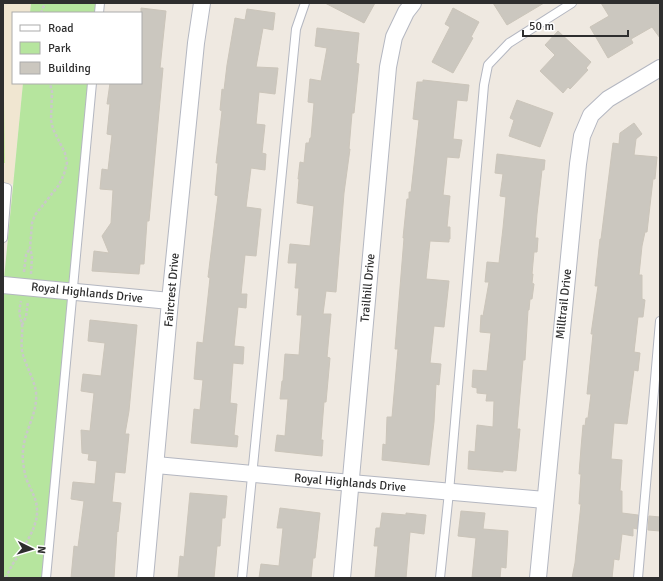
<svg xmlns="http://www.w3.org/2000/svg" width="663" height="581" font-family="Signika,sans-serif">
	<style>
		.education { fill: #f0e6d1 }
		.green { fill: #b6e59e }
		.pitch { fill: #c9ec9a }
		.building { fill: #cbc7bf; stroke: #cbc5ba }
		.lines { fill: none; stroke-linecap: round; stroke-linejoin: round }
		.lane-casing { stroke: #b4b7c1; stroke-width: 10 }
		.street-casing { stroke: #b4b7c1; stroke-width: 18 }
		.path { stroke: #c9c9c9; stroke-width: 2.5; stroke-dasharray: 3 2; stroke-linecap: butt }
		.lane { stroke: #fff; stroke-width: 8 }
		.street { stroke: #fff; stroke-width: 16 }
		.labels { text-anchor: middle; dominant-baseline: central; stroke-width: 3; stroke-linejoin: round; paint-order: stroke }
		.street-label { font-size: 12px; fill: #2e2e2e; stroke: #fff }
	</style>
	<rect width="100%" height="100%" fill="#efe9e1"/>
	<polygon class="education" points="3,3 31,3 30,13 13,13 13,83 23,83 13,184 3,183"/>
	<g class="green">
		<polygon points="31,3 100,3 99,13 30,13"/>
		<polygon points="23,83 93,83 48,578 3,578 3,289"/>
	</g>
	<polygon class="pitch" points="3,39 5,163 3,163"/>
	<g class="building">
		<polygon points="325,3 375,3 364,23"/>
		<polygon points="493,3 544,3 507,25"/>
		<polygon points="601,3 660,3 660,38 652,27 631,39 633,43 608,58 590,27 609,16"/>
		<polygon points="141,8 166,11 160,68 163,68 149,221 147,221 144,264 140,264 139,274 92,271 94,251 109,253 102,236 111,223 113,190 100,189 102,169 108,170 112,135 107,134 110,104 107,104 110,83 141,83"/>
		<polygon points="453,8 479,22 471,37 473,38 453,73 432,62 450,27 445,24"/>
		<polygon points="247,9 275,13 273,30 263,28 256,67 278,68 275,94 259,92 256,124 265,125 262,153 266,154 265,170 251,168 246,207 261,209 256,256 245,255 241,294 247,294 246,308 238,307 234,346 244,347 243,364 233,363 230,403 237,404 234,435 238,436 237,447 191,443 194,409 200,410 203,380 194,379 197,342 203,343 210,278 208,277 218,196 215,195 218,163 216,163 222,111 220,110 222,89 224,90 227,65 235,18 245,20"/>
		<polygon points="317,28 359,33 356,63 359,64 354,113 352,113 349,149 350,149 344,193 336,292 326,291 323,314 331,314 327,357 330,358 326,402 324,402 321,440 323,440 322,456 275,451 277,435 285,436 288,399 280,399 282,381 283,381 285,354 299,355 302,315 297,315 299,288 295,288 297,263 288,263 290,244 310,246 314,206 297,203 299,179 298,179 300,162 304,163 306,143 309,143 310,138 311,138 314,103 308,102 310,79 321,81 327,48 315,46"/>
		<polygon points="558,31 591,62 586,68 588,70 570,89 568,87 563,93 540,71 555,55 545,45"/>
		<polygon points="423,80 469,85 467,101 457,100 453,139 462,140 459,158 447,157 443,195 450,196 447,227 450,227 450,239 449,239 449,242 430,241 426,279 449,281 444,327 434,326 430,363 441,364 439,385 436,384 434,422 429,465 382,460 383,444 386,445 387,417 392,417 398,349 395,349 404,238 403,238 407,199 409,199 409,192 411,192 419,120 413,119 417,82 423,82"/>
		<polygon points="517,100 553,113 540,147 509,136 514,120 510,118"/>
		<polygon points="634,123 642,134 636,139 634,155 657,157 655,179 653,179 647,232 645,232 642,246 639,275 642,275 642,299 645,300 643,317 638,317 634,352 640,353 638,371 634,370 627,424 614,423 611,459 622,460 620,491 622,491 622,513 638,515 637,529 633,528 633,536 622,534 619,560 614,559 612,578 572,578 575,563 581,504 579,504 581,474 579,474 581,448 583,425 585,426 586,418 588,418 591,394 587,394 593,334 591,334 598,286 595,286 600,239 601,239 613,143 619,144 620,133"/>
		<polygon points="497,154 545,160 544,170 542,170 537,214 535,238 538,238 537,252 534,252 532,274 533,274 532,283 534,284 532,299 530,299 529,310 528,310 525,360 523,360 517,429 520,429 516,471 503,470 503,472 468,469 469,451 475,452 477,425 493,427 494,401 486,401 487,394 477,393 477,388 472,387 473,370 487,371 491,333 480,332 481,315 483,316 489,282 485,282 487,262 499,263 503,228 506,197 500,196 503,174 495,173"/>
		<polygon points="90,320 137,325 129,411 125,434 129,434 125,473 115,472 112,502 121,503 118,532 117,531 114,578 71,578 74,546 78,547 84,501 71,499 73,482 95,484 97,461 88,460 89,454 82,453 81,430 90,431 94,393 81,391 83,374 101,376 105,343 88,341"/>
		<polygon points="190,493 227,496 225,518 222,518 220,546 217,546 214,578 178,578 180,556 184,557"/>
		<polygon points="280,508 320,513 315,558 313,558 311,578 259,578 261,564 279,566 283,528 277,528"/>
		<polygon points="461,511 485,513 483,529 508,531 506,568 501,567 500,578 472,578 476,538 458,536"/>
		<polygon points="382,513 406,515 406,513 426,515 424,534 410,532 406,578 375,578 378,546 374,546 376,528 380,528"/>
		<polygon points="649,516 660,517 660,531 648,530"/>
	</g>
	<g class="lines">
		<g class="lane-casing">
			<g id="lane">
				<polyline points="99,13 100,3"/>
				<polyline points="3,187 7,188 3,238"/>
				<polyline points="46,578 92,83"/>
				<polyline points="242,578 296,29 305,3"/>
				<polyline points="440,578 449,492 484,85 488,65 509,43 572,3"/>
				<polyline points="638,578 660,321"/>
			</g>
		</g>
		<g class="street-casing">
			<g id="street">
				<polyline points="3,285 170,301"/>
				<polyline points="156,465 351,483 545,500"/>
				<polyline points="145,578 170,301 196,43 202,3"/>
				<polyline points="342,578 388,67 394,37 406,12 413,3"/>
				<polyline points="538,578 578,164 582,136 591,115 608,99 660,68"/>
			</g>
		</g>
		<g class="path">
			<polyline points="41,13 45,3"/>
			<polyline points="24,272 26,255 30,248"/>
			<polyline points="31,274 32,256 30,248 32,223 35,215 59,185 64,174 67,163 65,153 53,129 51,120 52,92 50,83"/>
			<polyline points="22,325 26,317 28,301"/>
			<path d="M6 578C14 556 38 534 37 510 37 498 30 489 26 478 24 470 22 460 23 451 24 431 38 414 36 392 34 379 27 368 23 355 20 345 23 335 22 325 22 322 20 319 20 316 19 311 20 306 21 301"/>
		</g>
		<use href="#lane" class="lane"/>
		<use href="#street" class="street"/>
	</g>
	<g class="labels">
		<g class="street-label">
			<text transform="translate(368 288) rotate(-85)">Trailhill Drive</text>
			<text transform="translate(172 290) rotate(-85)">Faircrest Drive</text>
			<text transform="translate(87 293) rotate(6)">Royal Highlands Drive</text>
			<text transform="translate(564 304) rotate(-84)">Milltrail Drive</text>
			<text transform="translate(350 483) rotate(5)">Royal Highlands Drive</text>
		</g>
	</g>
	<rect width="663" height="581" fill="none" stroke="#2e2e2e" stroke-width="8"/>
	<rect x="12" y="12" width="130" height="72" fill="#ffffff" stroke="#ababab"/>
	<rect x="20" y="25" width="20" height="6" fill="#ffffff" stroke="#ababab"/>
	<text x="48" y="32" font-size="12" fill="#2e2e2e">Road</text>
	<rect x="20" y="42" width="20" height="12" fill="#b6e59e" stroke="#ababab"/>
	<text x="48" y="52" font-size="12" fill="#2e2e2e">Park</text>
	<rect x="20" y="62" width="20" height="12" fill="#cbc7bf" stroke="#ababab"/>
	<text x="48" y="72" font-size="12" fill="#2e2e2e">Building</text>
	<g transform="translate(32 549) rotate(95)" stroke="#ffffff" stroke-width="3" paint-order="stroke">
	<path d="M0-3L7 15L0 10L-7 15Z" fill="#2e2e2e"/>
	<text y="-6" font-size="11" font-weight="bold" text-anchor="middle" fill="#2e2e2e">N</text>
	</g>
	<path d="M523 30v6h105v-6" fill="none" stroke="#2e2e2e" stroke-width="2"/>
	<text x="529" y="30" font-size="12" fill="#2e2e2e" stroke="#ffffff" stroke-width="3" paint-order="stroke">50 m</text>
</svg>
